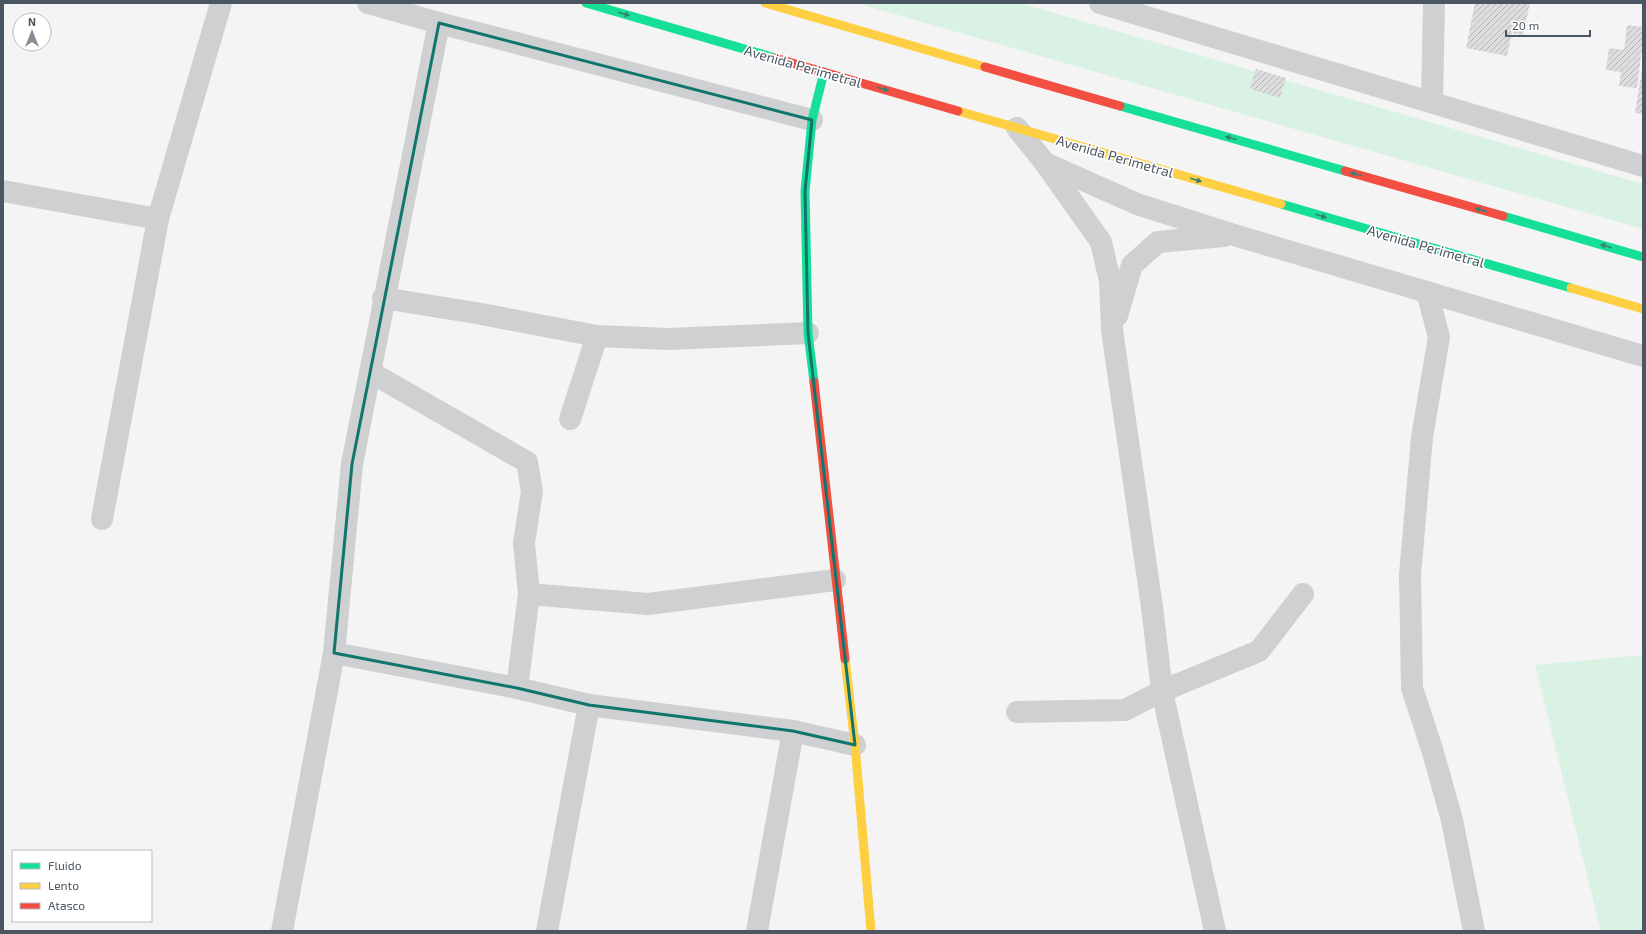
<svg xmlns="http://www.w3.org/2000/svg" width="1646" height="934" font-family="'Exo 2',sans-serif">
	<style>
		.green { fill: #d9f2e3 }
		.building { fill: url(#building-hatch) }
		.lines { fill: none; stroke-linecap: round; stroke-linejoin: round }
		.street { stroke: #ced0d2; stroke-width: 22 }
		.fast { stroke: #16e098; stroke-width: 9 }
		.slow { stroke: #ffcf43; stroke-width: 9 }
		.jam { stroke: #f24e42; stroke-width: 9 }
		.oneway { fill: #3a7f72 }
		.marked { fill: none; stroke: #0f766e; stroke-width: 3; stroke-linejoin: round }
		.labels { text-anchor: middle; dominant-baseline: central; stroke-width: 3.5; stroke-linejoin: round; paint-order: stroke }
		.street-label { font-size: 14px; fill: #4a5661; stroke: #fff }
	</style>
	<defs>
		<pattern id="building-hatch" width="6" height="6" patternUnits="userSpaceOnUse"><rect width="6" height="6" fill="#ddddde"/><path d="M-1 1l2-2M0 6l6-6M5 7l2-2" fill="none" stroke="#b5b6b7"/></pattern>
	</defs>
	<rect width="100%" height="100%" fill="#f4f4f4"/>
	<g class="green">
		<polygon points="856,3 1020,3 1643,184 1643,229"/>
		<polygon points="1643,655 1643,931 1601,931 1535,665"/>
	</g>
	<g class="building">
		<polygon points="1475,3 1530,3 1523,35 1512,33 1507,56 1466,48"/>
		<polygon points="1627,25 1643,27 1643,40 1637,88 1619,86 1621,72 1606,70 1609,48 1624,50"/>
		<polygon points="1256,69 1286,78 1280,98 1250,89"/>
		<polygon points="1642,69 1643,70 1643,114 1635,113"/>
	</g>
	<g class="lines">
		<g class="street">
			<polyline points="368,3 439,23 812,120"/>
			<polyline points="1100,3 1643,166"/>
			<polyline points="1432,102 1434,3"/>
			<polyline points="1017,128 1045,163 1137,204 1234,235 1643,356"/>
			<polyline points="1045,163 1101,242 1110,281 1112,330 1152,607 1162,691 1215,931"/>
			<polyline points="3,191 158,219"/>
			<polyline points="1427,292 1439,337 1422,437 1410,575 1412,688 1432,749 1452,820 1474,931"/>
			<polyline points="383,298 476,313 597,336 669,339 808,333"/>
			<polyline points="1117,316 1132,265 1158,242 1224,236"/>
			<polyline points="370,372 527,462 532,491 524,543 529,594 517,688"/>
			<polyline points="570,419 597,336"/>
			<polyline points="102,519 158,219 221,3"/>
			<polyline points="529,594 648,604 835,580"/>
			<polyline points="334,653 517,688 589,705 793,731 855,745"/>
			<polyline points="1017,712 1125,710 1162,691 1259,651 1303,594"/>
			<polyline points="282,931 334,653 352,464 439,23"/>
			<polyline points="547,931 589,705"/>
			<polyline points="757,931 793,731"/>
		</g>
		<g class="fast">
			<polyline points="586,3 775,58"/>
			<polyline points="1120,106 1345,171"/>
			<polyline points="1281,204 1571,288"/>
			<polyline points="1503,216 1643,257"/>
			<polyline points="814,382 808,333 805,191 812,120 824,72"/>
		</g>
		<g class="slow">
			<polyline points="765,3 985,67"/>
			<polyline points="958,111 1281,204"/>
			<polyline points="1571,288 1643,309"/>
			<polyline points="845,659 855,745 871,931"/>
		</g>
		<g class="jam">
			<polyline points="775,58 958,111"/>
			<polyline points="985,67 1120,106"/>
			<polyline points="1345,171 1503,216"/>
			<polyline points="814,382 845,659"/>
		</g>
	</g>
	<defs><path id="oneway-solid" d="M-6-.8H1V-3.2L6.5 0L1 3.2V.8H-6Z"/></defs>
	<g class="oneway">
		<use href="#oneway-solid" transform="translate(624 14) rotate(16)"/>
		<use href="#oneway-solid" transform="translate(883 89) rotate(16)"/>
		<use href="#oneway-solid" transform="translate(1231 138) rotate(-164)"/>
		<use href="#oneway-solid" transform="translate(1356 174) rotate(-164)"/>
		<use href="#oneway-solid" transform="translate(1196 180) rotate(16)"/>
		<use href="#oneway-solid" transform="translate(1481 210) rotate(-164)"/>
		<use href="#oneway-solid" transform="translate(1321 216) rotate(16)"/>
		<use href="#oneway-solid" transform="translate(1606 246) rotate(-164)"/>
	</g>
	<path class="marked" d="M439 23 812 120 805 191 808 333 855 745 793 731 589 705 517 688 334 653 352 464Z"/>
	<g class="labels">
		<g class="street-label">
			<text transform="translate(803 66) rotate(16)">Avenida Perimetral</text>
			<text transform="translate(1115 156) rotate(16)">Avenida Perimetral</text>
			<text transform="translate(1426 246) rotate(16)">Avenida Perimetral</text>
		</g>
	</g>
	<rect width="1646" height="934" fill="none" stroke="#4a5661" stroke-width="8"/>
	<rect x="12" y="850" width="140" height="72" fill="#ffffff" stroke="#b7bbc0"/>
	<rect x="20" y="863" width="20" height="6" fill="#16e098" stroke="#b7bbc0"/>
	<text x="48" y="870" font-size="12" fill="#4a5661">Fluido</text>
	<rect x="20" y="883" width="20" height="6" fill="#ffcf43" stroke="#b7bbc0"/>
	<text x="48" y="890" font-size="12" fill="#4a5661">Lento</text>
	<rect x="20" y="903" width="20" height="6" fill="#f24e42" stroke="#b7bbc0"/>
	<text x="48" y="910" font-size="12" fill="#4a5661">Atasco</text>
	<g transform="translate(32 32)"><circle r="19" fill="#ffffff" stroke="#b7bbc0"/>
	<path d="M0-3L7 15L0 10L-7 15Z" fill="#868d94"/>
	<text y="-6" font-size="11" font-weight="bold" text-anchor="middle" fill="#4a5661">N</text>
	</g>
	<path d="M1506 30v6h84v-6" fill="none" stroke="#4a5661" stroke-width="2"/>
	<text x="1512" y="30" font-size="12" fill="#4a5661" stroke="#ffffff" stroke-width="3" paint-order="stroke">20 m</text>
</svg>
